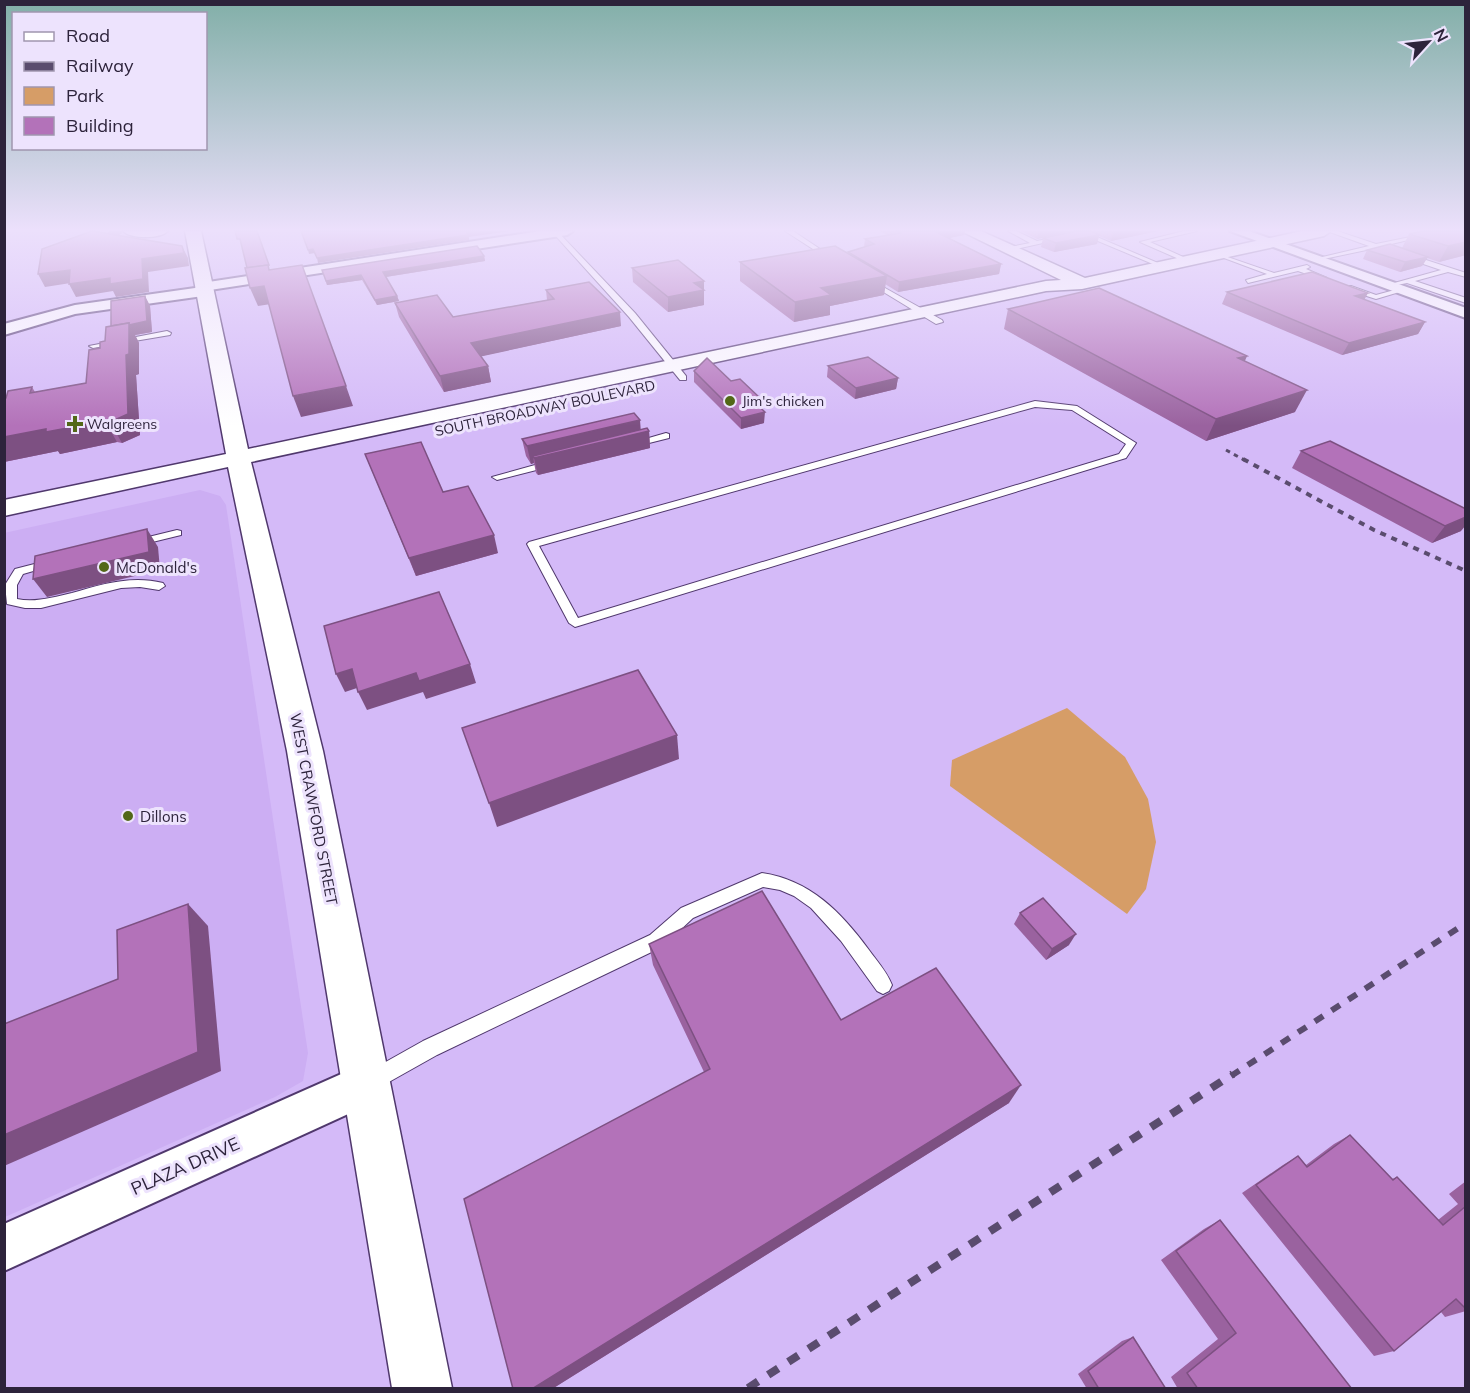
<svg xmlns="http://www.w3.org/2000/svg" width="1470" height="1393" font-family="Mulish,sans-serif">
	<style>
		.built { fill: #ccaef3 }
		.green { fill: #d69d67 }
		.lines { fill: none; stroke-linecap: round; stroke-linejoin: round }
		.lane-casing { stroke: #50386d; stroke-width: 2 }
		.street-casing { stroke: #50386d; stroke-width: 4 }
		.secondary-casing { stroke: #50386d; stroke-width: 3 }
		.lane { fill: #fff; fill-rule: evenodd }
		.street { fill: #fff; fill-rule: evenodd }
		.secondary { fill: #fff; fill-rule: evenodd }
		.rail-far3 { stroke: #5a4c6e; stroke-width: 3; stroke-dasharray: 4.5 4.5; stroke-linecap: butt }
		.rail-far2 { stroke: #5a4c6e; stroke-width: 4; stroke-dasharray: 6 6; stroke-linecap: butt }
		.rail-far1 { stroke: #5a4c6e; stroke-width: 6; stroke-dasharray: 10 10; stroke-linecap: butt }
		.rail { stroke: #5a4c6e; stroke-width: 8; stroke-dasharray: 12 12; stroke-linecap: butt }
		.wall { fill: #9a629f }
		.shaded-wall { fill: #7d5082 }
		.building { fill: #b372b9; stroke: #7d5082; stroke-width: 1.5 }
		.poi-dot { fill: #526817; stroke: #ede3fd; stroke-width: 2 }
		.labels { text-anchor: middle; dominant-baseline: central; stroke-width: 6; stroke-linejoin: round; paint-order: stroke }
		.far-poi-label { font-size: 14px; fill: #2d233b; stroke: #ede3fd; text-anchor: start }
		.far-street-label { font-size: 14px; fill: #2d233b; stroke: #ede3fd }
		.poi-label { font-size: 15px; fill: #2d233b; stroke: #ede3fd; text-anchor: start }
		.street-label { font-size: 15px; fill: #2d233b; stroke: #ede3fd }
		.near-street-label { font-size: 18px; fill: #2d233b; stroke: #ede3fd }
	</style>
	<rect width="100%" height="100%" fill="#d4baf8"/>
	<polygon class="built" points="200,490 220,496 226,505 308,1053 303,1081 275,1097 5,1217 4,533"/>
	<polygon class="green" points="1067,708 1125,757 1148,799 1156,842 1146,889 1127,914 950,786 952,760"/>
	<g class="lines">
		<g class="lane-casing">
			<g id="lane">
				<polygon points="785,231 793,231 835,259 830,260"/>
				<polygon points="1008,231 1016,231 1037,241 1058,237 1061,239 1007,251 1005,248 1030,243"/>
				<polygon points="1074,231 1083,231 1165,266 1160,267"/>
				<polygon points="1184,231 1197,231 1150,242 1190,260 1188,263 1140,242"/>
				<polygon points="1327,231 1337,231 1376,244 1425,234 1425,236 1383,246 1466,273 1466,277 1448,272 1415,281 1466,298 1466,303 1407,283 1387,287 1387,285 1441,270 1376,248 1314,261 1314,259 1369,246"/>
				<polygon points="554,232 558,232 635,313 686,376 686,380 680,380 629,317 554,234"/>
				<polygon points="1216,253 1274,273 1307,265 1310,267 1306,269 1327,278 1324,280 1298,271 1248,283 1246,280 1267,274 1216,255"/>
				<polygon points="869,279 942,320 943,322 936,324 867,282"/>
				<polygon points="1351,286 1376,295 1402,288 1406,290 1376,299 1348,290 1348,286"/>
				<polygon points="167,331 171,333 170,335 93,348 89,346"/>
				<path d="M1035 401 1077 406 1136 443 1126 458 575 627 569 623 527 544 529 542ZM1035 407 1072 410 1126 444 1119 454 578 618 539 546Z"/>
				<polygon points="666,433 669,434 669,438 633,447 628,444"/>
				<polygon points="553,460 556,461 556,465 497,480 492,477"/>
				<polygon points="177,530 181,531 181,535 136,546 130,543 132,541"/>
				<path d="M50 560 56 563 54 565 23 574 17 585V599C35 603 54 597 72 593 102 584 132 575 163 583L165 586 159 590 140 587 121 588 41 608H25L7 604 5 585 15 569Z"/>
				<path d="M762 873C810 880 841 912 869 950 877 961 887 972 892 985L889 991 883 994 877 991 841 941 811 908 794 896 780 890 763 887 693 918 662 947 437 1055 380 1087 373 1090 366 1087 363 1080 366 1073 423 1041 650 935 681 908Z"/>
			</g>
		</g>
		<g class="street-casing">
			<g id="street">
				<polygon points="540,231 573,231 567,235 210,290 208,294 203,296 75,314 4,335 4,324 75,305 195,288 202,283"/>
				<polygon points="1230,231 1249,231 1466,308 1466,318"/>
				<polygon points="366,1063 381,1069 387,1084 381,1099 4,1271 4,1224"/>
			</g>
		</g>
		<g class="secondary-casing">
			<g id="secondary">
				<path d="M123 231H168C160 239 131 239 123 231Z"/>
				<polygon points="185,231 201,231 248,449 1046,281 1061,280 961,231 981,231 1085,278 1302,231 1331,231 1324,236 1082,289 1046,291 251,462 323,751 452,1388 392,1388 287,751 228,467 4,516 4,500 226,454"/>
			</g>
		</g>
		<use href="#lane" class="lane"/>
		<use href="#street" class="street"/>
		<use href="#secondary" class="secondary"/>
		<polyline class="rail-far3" points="1226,450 1246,461"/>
		<polyline class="rail-far2" points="1243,459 1374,530 1466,571"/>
		<polyline class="rail-far1" points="1231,1076 1466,923"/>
		<polyline class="rail" points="748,1388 1233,1074"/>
	</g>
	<g class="wall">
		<polygon points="880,231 965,231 964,235 949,238 1001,264 999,274 898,292 885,284 884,295 830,306 830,315 794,322 740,281 740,262 848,253 848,252 864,247 865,239 887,235"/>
		<polygon points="1021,231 1072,231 1037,239"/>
		<polygon points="1077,231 1158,231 1111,241 1099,236 1097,244 1054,252 1041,247 1043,238"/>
		<polygon points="1466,231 1466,255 1439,262 1427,258 1422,266 1400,272 1363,259 1367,250 1402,248 1409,234"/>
		<polygon points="484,256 485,261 386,277 397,296 399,301 377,305 362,280 327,285 322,270"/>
		<polygon points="632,268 704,281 704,305 668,312 633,282"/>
		<polygon points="546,290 621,326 481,356 488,366 491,382 444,392 399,317 395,303 453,317 547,300"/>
		<polygon points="1227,292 1364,300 1425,322 1418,334 1342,355 1222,304"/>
		<polygon points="145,296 150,306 152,332 135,335 139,343 139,374 136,375 140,435 122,443 117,442 60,454 58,451 4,462 4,398 32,387 35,392 86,383 100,348"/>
		<polygon points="1008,309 1247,356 1244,361 1295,412 1206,441 1004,329"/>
		<polygon points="828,366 898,378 896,389 855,399 827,377"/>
		<polygon points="694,371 731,381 759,397 759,406 764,423 741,429 694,382"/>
		<polygon points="641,430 649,431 650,448 538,475 536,473 534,463 531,464 526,456 522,439"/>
		<polygon points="1301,451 1461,531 1432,543 1292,468"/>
		<polygon points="365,454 443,492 498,553 416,576 372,471"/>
		<polygon points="1020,913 1069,945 1046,960 1014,924"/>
		<polygon points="649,944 841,1020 1009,1103 552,1389 513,1389 704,1072 653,965"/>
		<polygon points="1350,1135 1392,1179 1397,1177 1438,1220 1458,1204 1449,1194 1466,1181 1466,1311 1445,1317 1441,1312 1394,1351 1374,1356 1242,1193 1283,1165 1298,1156 1306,1165 1334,1144"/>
		<polygon points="1220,1220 1352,1389 1178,1389 1171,1377 1218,1339 1161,1260 1204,1229"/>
		<polygon points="1133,1337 1166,1389 1087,1389 1078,1374 1122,1341"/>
	</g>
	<g class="shaded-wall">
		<polygon points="110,231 121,231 122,233 108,242 104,235"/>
		<polygon points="479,231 510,231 469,237 469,240 318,263 317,258"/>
		<polygon points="939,231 965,231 964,235 934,241 936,232"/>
		<polygon points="1039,231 1072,231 1037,239"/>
		<polygon points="1114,231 1158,231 1111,241"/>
		<polygon points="1099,235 1097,244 1054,252 1056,243"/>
		<polygon points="1466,242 1466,255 1439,262 1448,246"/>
		<polygon points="182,246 188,258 189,266 148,272 149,292 116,297 113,291 76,297 69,284 110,278 142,259"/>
		<polygon points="313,249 315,253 309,254 308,250"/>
		<polygon points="484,256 485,261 385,277 383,272"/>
		<polygon points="1428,257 1422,266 1400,272 1405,262"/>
		<polygon points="1001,264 999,274 898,292 899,282"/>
		<polygon points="70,270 77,282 45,287 38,274"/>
		<polygon points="361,275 362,280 327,285 326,281"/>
		<polygon points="887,276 884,295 830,306 830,315 794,322 795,302 821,288"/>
		<polygon points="704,281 704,305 668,312 668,297 694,283"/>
		<polygon points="264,286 271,304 258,306 250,288"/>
		<polygon points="1368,293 1362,304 1355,296"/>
		<polygon points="145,296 150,306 152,332 135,335 139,343 139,374 136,375 140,435 122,443 110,422 126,355 129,323"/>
		<polygon points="397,296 399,301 377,305 375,300"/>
		<polygon points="620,312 621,326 474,358 471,343"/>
		<polygon points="1425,322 1418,334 1342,355 1349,343"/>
		<polygon points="1247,356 1238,377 1238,358"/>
		<polygon points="488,366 491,382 444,392 440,376"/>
		<polygon points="898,378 896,389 855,399 856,388"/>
		<polygon points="346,386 353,406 301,417 293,396"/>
		<polygon points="1307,390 1295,412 1206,441 1216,419"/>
		<polygon points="759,397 759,408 751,399"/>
		<polygon points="765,412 764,423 741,429 741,418"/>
		<polygon points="640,420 641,433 649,431 650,448 538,475 534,458 533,456 534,463 531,464 527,446"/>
		<polygon points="105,421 117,442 60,454 58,451 4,462 4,437 46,429"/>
		<polygon points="1466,517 1466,525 1461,531 1432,543 1445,526"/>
		<polygon points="147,529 158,547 160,570 47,597 33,579"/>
		<polygon points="494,535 498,553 416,576 409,558"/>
		<polygon points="470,664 476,683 426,699 423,692 367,710 358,692 416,673"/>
		<polygon points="352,669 360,687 345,692 336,674"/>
		<polygon points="677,735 679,759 497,827 489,803"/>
		<polygon points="188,904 208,926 221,1071 4,1166 4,1135"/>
		<polygon points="1076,934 1069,945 1046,960 1052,949"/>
		<polygon points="1021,1085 1009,1103 552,1389 532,1389"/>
	</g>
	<g class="building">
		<polygon points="92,231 182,246 184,253 142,259 143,279 110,284 110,278 69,284 70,270 38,274 42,249"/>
		<polygon points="235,231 257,231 269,265 268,265 247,268 240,239 237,239"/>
		<polygon points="301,231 479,231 467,233 468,235 317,258 313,249 308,250"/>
		<polygon points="898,231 939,231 936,232 1001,264 899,282 848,252 874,244 865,239 901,233"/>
		<polygon points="1077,231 1091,231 1099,235 1056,243 1043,238"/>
		<polygon points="1424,231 1466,231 1466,242 1448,246 1409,234"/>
		<polygon points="1390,244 1428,257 1405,262 1367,250"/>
		<polygon points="477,246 484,256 383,272 397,296 375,300 361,275 326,281 322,270"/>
		<polygon points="835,246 887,276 821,288 831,295 795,302 740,262"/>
		<polygon points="678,260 704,281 694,283 704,290 668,297 632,268"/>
		<polygon points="268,265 269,270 302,265 346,386 293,396 264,286 250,288 245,268"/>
		<polygon points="1312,272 1368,293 1355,296 1425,322 1349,343 1227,292"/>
		<polygon points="589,282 620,312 471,343 488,366 440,376 395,303 437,295 453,317 554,299 546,290"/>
		<polygon points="1099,288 1247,356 1238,358 1307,390 1216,419 1008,309"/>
		<polygon points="145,296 147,321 129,325 129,323 111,326 111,301"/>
		<polygon points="129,323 129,354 126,355 128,414 110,422 105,421 46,432 46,429 4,437 4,398 6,398 8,391 32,387 30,393 86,383 89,350 100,348 100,342 105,341 106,327"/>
		<polygon points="868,357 898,378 856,388 828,366"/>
		<polygon points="707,358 731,381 740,379 759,397 751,399 765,412 741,418 694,371"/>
		<polygon points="634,413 640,420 527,446 522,439"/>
		<polygon points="647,428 649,431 534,458 533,456"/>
		<polygon points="1330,441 1466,509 1466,517 1445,526 1301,451"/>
		<polygon points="421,442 443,492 468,486 494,535 409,558 365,454"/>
		<polygon points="147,529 149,552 33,579 35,556"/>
		<polygon points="439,592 470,664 419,681 416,673 358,692 352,669 336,674 324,626"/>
		<polygon points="638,670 677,735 489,803 462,728"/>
		<polygon points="762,891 841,1020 936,968 1021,1085 532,1389 513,1389 464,1199 710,1069 649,944"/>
		<polygon points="1043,898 1076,934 1052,949 1020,913"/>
		<polygon points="188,904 198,1052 4,1135 4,1024 118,979 117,930"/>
		<polygon points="1350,1135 1393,1180 1397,1177 1443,1225 1466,1206 1466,1309 1456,1299 1394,1351 1256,1185 1298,1156 1307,1167"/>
		<polygon points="1220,1220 1352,1389 1198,1389 1187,1373 1236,1333 1176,1251"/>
		<polygon points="1133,1337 1166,1389 1099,1389 1088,1371"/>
	</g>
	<linearGradient id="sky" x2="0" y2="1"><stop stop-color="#82afa8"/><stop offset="0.54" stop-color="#ece0fc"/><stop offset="1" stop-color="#ece0fc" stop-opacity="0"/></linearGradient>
	<rect width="1470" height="426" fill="url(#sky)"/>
	<g class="poi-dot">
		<circle cx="730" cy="401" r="6"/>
		<path d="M72 415h6v6h6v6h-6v6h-6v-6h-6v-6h6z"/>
		<circle cx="104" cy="567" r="6"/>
		<circle cx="128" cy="816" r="6"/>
	</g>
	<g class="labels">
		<g class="far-poi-label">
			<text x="742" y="401">Jim's chicken</text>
			<text x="87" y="424">Walgreens</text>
		</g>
		<g class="far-street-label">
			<text transform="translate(545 408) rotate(-12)">SOUTH BROADWAY BOULEVARD</text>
		</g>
		<g class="poi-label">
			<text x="116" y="567">McDonald's</text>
			<text x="140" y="816">Dillons</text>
		</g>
		<g class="street-label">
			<text transform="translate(314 809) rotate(79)">WEST CRAWFORD STREET</text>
		</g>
		<g class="near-street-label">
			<text transform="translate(185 1166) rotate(-24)">PLAZA DRIVE</text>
		</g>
	</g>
	<rect width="1470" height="1393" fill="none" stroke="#2d233b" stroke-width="12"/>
	<rect x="12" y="12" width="195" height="138" fill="#ede3fd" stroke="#a096af" stroke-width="1.5"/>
	<rect x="24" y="32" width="30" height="9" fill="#ffffff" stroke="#a096af" stroke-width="1.5"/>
	<text x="66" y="42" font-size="18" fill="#2d233b">Road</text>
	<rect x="24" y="62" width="30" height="9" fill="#5a4c6e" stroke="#a096af" stroke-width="1.5"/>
	<text x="66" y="72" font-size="18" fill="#2d233b">Railway</text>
	<rect x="24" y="87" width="30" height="18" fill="#d69d67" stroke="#a096af" stroke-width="1.5"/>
	<text x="66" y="102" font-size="18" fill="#2d233b">Park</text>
	<rect x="24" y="117" width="30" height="18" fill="#b372b9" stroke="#a096af" stroke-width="1.5"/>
	<text x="66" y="132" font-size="18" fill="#2d233b">Building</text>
	<g transform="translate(1428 42) rotate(63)" stroke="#ede3fd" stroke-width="4.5" paint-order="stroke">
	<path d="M0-4.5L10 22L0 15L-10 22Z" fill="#2d233b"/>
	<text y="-9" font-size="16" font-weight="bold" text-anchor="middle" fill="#2d233b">N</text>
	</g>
</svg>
